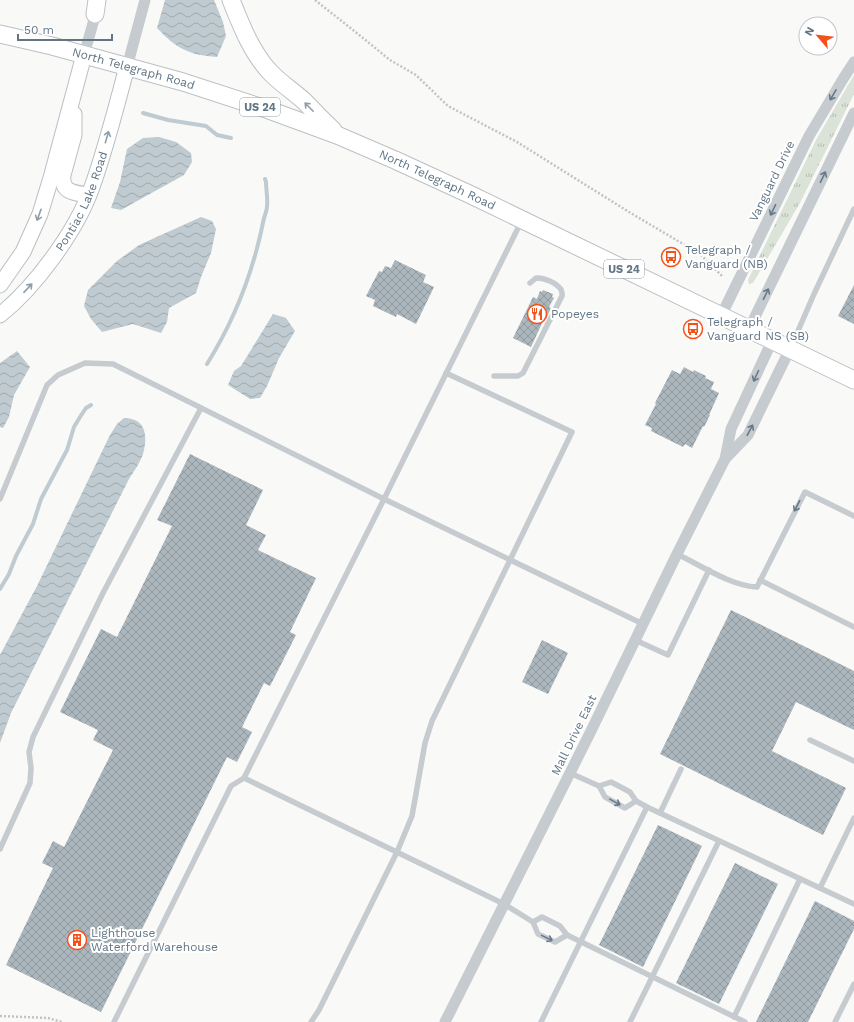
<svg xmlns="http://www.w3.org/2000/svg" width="854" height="1022" font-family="'Work Sans',sans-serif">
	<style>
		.grass { fill: url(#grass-tufts) }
		.water { fill: url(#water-waves) }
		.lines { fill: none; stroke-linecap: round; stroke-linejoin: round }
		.stream { stroke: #bfcbd0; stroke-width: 4 }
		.building { fill: url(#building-cross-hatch) }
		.secondary-casing { stroke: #b8bfc4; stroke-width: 17 }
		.primary-casing { stroke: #bcc0c4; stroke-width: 19 }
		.path { stroke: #c0c3c5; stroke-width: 2.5; stroke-dasharray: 2 2; stroke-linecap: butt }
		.lane { stroke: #c6cbcf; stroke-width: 5.5 }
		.street { stroke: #c6cbcf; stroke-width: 11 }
		.secondary { stroke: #fff; stroke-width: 15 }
		.primary { stroke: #fff; stroke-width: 17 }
		.oneway { stroke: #667989 }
		.oneway2 { stroke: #909eaa }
		.labels { text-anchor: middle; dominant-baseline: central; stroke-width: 4; stroke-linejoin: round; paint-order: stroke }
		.shield { fill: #fff; stroke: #909eaa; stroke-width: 1 }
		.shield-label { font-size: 11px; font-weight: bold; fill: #617585 }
		.street-label { font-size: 12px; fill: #617585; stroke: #fff }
		.poi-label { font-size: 12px; fill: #617585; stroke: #fff; text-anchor: start }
	</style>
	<defs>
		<pattern id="grass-tufts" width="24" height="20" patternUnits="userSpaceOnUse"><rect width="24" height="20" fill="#dbe2d7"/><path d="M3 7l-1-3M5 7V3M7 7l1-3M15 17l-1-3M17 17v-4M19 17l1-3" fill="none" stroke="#b5bcb4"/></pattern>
		<pattern id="water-waves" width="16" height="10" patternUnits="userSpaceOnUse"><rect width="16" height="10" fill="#bfcbd0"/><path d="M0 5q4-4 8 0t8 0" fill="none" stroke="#9fa9ae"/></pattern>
		<pattern id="building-cross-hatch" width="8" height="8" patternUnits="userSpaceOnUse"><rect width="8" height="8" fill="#acb6bd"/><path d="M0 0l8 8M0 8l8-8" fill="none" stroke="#8f999f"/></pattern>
	</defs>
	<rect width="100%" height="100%" fill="#f9f9f7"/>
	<polygon class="grass" points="854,75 854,94 800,203 753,283 749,284 748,280 816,140"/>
	<g class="water">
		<path d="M165 0H214L223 22 226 36 217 57C188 55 176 48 157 28Z"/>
		<polygon points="159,137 176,142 191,153 192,162 184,175 121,210 111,208 120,182 127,149 143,138"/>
		<polygon points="201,217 212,221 216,229 211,253 201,277 196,293 169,308 167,322 161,333 133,324 102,332 91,319 84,306 88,290 117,261 139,245"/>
		<polygon points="273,314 286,318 295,331 279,358 267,386 260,398 250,399 228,385 234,371 241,366"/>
		<polygon points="17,351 30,367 14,395 9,417 3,428 0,427 0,363"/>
		<path d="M124 418C146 418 148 436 143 454 140 463 134 471 129 479L11 713 0 743V655L37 586 110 435 117 424Z"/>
	</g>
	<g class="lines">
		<g class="stream">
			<polyline points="143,113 168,120 206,126 217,135 231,138"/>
			<path d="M207 364C234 321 254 269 264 218 265 215 267 210 267 206 268 198 266 190 266 182L265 179"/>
			<polyline points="0,589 9,574 16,556 33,524 41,499 67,450 74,427 80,417 86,408 91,405"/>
		</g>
	</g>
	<g class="building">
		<polygon points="395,260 426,275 423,282 434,287 416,324 397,314 396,317 373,306 375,300 366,296 379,271 382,272 385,266 391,268"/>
		<polygon points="854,285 854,324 838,316"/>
		<polygon points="543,290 553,294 552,297 554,298 549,307 551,308 546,319 544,319 531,347 513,338 533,297 537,299 540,291 542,292"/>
		<polygon points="684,367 693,372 694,370 706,376 705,378 714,382 711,389 719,393 709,415 710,415 704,427 703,426 692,448 685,444 683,447 651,431 652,428 645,425 656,404 655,403 672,370 680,374"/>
		<polygon points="190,454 263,490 246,525 266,535 258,550 316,578 290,632 296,635 270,686 264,683 242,727 252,732 237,762 227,757 101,1012 6,965 53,868 42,863 53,841 64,847 113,750 93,740 98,730 60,712 101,629 117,637 172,526 157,520"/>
		<polygon points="731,610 854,671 854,730 796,702 772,751 846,788 823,835 660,754"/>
		<polygon points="542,640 568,653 548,694 522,682"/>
		<polygon points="658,825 702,846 643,967 599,945"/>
		<polygon points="735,863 778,884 719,1004 676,983"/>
		<polygon points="815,901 854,921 854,929 808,1022 756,1022"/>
	</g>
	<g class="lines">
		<g class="secondary-casing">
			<g id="secondary">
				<path d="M74 114V135L63 175C61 193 75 193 88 195"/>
				<polyline points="0,285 23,252 40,214 51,178 84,55"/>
				<path id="s1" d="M0 315C36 286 77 230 92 187 106 148 116 107 127 67"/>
			</g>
		</g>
		<g class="primary-casing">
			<g id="primary">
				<path d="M231 0C241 25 251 51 269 71 280 83 293 91 304 101 314 111 323 121 333 130"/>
				<polyline points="95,14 97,0"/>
				<path id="s2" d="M0 34 52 46 183 82 269 110 337 135 395 160 469 194 854 380"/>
			</g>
		</g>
		<g class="path">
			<polyline points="315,0 358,34 390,60 416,75 448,106 517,142 629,212 700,254 722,276"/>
			<polyline points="0,1016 48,1018 62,1022"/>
		</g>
		<g class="lane">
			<polyline points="791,347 814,294 854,209"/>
			<path d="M494 376H518L523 373 562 296C564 285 546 278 536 278L530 283"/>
			<polyline points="0,499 47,385 58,375 85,363 113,364 384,499 643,624"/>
			<path d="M677 554C700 565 731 586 757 587L805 492 854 516"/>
			<polyline points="760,580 854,627"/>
			<polyline points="635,640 668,655 709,570"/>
			<polyline points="810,740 854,761"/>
			<polyline points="570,773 599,786 605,797 625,808 636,801"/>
			<polyline points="244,778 504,904 533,922 538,934 555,942 567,935"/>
			<polyline points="599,786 611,782 630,792 636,801 647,807"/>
			<polyline points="660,813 681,769"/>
			<polyline points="0,849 30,783 31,768 29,752 33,737 103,593 201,408"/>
			<polyline points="820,888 854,818"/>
			<polyline points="533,922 542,917 560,926 567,935 745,1022"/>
			<polyline points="734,1017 800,879"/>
			<polyline points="114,1022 231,786 244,778 384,499 521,222"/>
			<polyline points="311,1022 319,1010 397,852 412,816 425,743 432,721 572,432 446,373"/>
			<polyline points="541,1022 647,807 854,904"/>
			<polyline points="630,1022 719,841"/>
			<polyline points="835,1022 854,984"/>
		</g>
		<g class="street">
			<polyline points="84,55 97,9"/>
			<polyline points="127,67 145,0"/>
			<polyline points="721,316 809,136 843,79 854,62"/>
			<polyline points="749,329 854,113"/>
			<polyline points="725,459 748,435 790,349"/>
			<polyline points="445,1022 589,735 677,554 725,459 731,429 772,341"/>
		</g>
		<use href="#secondary" class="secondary"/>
		<use href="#primary" class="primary"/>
	</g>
	<defs><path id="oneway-shaft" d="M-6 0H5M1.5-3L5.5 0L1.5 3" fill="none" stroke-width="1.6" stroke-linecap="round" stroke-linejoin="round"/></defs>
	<g class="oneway">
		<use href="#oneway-shaft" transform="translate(833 95) rotate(120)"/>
		<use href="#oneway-shaft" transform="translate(823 177) rotate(-64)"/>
		<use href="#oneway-shaft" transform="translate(773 210) rotate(116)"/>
		<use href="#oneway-shaft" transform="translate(766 294) rotate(-64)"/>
		<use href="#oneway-shaft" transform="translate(756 376) rotate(115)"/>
		<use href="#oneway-shaft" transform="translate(750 430) rotate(-62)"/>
		<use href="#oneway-shaft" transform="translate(797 506) rotate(117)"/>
		<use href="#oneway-shaft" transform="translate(615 802) rotate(29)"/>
		<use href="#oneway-shaft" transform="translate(547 938) rotate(26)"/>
	</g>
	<g class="oneway2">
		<use href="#oneway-shaft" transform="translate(309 107) rotate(-135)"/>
		<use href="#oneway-shaft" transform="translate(107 137) rotate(-74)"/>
		<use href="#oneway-shaft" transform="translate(39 215) rotate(110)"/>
		<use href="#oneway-shaft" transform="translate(28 288) rotate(-47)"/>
	</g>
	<defs>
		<g id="bus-ring" transform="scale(1)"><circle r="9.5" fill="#fff" stroke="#f5511b" stroke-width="1.5"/><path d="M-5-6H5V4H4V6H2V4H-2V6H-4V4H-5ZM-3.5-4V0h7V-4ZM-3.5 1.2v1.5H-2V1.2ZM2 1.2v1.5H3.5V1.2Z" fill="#f5511b"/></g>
		<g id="restaurant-ring" transform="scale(1)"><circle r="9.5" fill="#fff" stroke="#f5511b" stroke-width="1.5"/><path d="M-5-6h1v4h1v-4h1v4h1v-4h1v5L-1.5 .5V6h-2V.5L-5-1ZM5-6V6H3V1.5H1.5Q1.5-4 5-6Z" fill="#f5511b"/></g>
		<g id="building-ring" transform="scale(1)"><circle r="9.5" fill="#fff" stroke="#f5511b" stroke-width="1.5"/><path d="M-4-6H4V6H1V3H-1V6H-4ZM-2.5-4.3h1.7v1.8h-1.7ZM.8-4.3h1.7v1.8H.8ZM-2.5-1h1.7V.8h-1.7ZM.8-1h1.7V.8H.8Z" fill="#f5511b"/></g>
	</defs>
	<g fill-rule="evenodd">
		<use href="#bus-ring" x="671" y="257"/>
		<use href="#restaurant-ring" x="537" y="314"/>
		<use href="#bus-ring" x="693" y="329"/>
		<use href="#building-ring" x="77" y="940"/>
	</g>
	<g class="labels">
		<g class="shield">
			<rect x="240" y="98" width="40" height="18" rx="3"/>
			<rect x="604" y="260" width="40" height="18" rx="3"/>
		</g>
		<g class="shield-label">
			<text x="260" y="107">US 24</text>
			<text x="624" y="269">US 24</text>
		</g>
		<g class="street-label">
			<text stroke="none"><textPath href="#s2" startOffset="138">North Telegraph Road</textPath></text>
			<text stroke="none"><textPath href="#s2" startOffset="462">North Telegraph Road</textPath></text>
			<text transform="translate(772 181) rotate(-64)">Vanguard Drive</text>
			<text stroke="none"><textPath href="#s1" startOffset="142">Pontiac Lake Road</textPath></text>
			<text transform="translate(574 735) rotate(-64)">Mall Drive East</text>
		</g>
		<g class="poi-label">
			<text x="685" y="250">Telegraph /<tspan x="685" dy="14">Vanguard (NB)</tspan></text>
			<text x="551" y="314">Popeyes</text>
			<text x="707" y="322">Telegraph /<tspan x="707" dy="14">Vanguard NS (SB)</tspan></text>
			<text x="91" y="933">Lighthouse<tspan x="91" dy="14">Waterford Warehouse</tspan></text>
		</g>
	</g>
	<g transform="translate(818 36) rotate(298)"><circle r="19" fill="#ffffff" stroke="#c0c8ce"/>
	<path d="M0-3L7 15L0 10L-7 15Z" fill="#f5511b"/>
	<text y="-6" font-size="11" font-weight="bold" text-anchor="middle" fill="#617585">N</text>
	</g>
	<path d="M18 34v6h94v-6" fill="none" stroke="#617585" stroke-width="2"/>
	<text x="24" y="34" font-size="12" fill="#617585" stroke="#ffffff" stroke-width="3" paint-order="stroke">50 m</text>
</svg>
